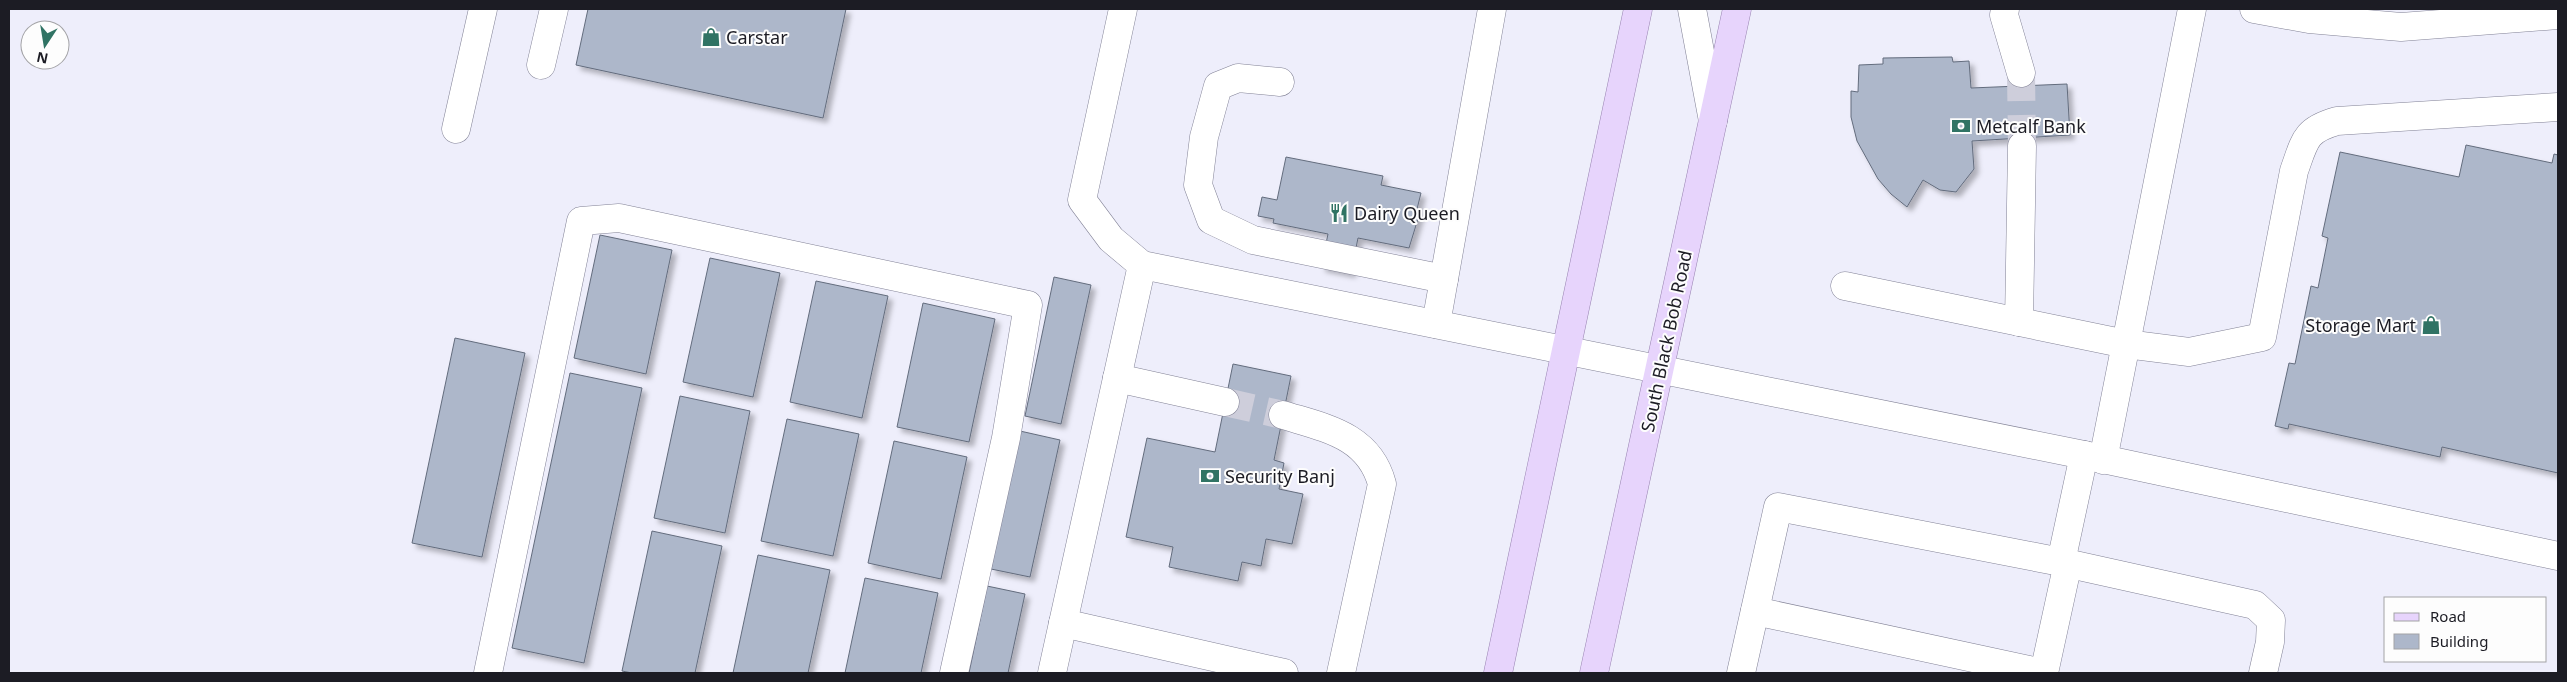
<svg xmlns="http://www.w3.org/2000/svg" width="2567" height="682" font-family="'Noto Sans',sans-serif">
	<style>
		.building { fill: #adb7ca; stroke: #636c7d; filter: url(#shadow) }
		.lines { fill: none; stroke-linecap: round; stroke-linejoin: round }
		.minor-tunnel { stroke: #cecedb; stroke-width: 28; stroke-dasharray: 28 14; stroke-linecap: butt }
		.minor-casing { stroke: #828296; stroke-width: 29 }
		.major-casing { stroke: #9681af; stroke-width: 29 }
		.minor { stroke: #fff; stroke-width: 28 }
		.major { stroke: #e7d4fc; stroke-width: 28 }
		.labels { text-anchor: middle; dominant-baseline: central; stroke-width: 4; stroke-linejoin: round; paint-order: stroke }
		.poi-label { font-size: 18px; fill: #1c1c24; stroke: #fdfdfd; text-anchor: start }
		.street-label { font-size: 18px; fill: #1c1c24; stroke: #fdfdfd }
	</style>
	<defs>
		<filter id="shadow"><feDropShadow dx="4.5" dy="4.5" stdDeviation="2.5" flood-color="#0004"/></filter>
	</defs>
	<rect width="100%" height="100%" fill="#eeeefb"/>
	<g class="building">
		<polygon points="588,9 846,9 823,118 576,65"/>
		<polygon points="1952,57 1953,62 1969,61 1971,88 2067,84 2070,135 1972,141 1974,169 1956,192 1940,190 1923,180 1907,207 1891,194 1878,179 1857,141 1851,117 1851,91 1858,92 1859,65 1883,64 1883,58"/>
		<polygon points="2466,145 2552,163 2554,154 2558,155 2558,473 2442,447 2440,457 2289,424 2288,429 2275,426 2289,363 2295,364 2311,286 2318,288 2328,238 2322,236 2340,152 2459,177"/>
		<polygon points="1286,157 1383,176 1381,185 1421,193 1417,209 1421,209 1409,248 1358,238 1351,273 1321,267 1328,234 1273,223 1274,219 1258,216 1262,197 1277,200"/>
		<polygon points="600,235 672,250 646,374 574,358"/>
		<polygon points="710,258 780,273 753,397 683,382"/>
		<polygon points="1054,277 1091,285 1061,424 1025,416"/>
		<polygon points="816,281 888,296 862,418 790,402"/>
		<polygon points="923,303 995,319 969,442 897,427"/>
		<polygon points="455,338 525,353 482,557 412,543"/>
		<polygon points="1233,364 1291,376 1274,460 1284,463 1279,489 1303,494 1292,544 1266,539 1261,566 1242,562 1238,581 1169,567 1173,547 1126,537 1147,438 1215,452"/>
		<polygon points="570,373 642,388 584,663 512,648"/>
		<polygon points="680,396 750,411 725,533 654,518"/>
		<polygon points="787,419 859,434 833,556 761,541"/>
		<polygon points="1020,431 1060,440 1030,577 991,569"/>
		<polygon points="894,441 967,457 941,579 868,563"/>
		<polygon points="652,531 722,546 695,673 632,673 622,671"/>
		<polygon points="758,555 830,570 808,673 733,673"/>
		<polygon points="865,578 938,593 921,673 845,673"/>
		<polygon points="987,586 1025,594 1008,673 969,673"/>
	</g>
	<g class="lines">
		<g class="minor-tunnel">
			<polyline points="2021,73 2022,146"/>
			<polyline points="1225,402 1283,415"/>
		</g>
		<g class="minor-casing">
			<g id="minor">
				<polyline points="1123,9 1082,200 1111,239 1142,265 2084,455 2558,556"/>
				<polyline points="1692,9 1713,121"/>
				<polyline points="2005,9 2004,15 2021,73"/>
				<polyline points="2254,9 2309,19 2401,27 2558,15"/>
				<polyline points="541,65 554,9"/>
				<polyline points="1280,82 1238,78 1218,86 1204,137 1198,185 1211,220 1253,240 1444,279"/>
				<polyline points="456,129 483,9"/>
				<path d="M1845 286 2126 344 2189 352 2262 337 2294 171C2305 140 2305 130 2337 121L2558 107"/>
				<polyline points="2019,322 2022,146"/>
				<polyline points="1436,324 1492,9"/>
				<polyline points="1117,378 1225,402"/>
				<path d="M1283 415C1325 428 1369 435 1382 484L1341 673"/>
				<polyline points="2103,460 2192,9"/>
				<polyline points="2061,562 2255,605 2271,620 2270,642 2263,673"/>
				<polyline points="1755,611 2043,673"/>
				<polyline points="1063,623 1284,673"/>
				<polyline points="488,673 581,221 619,218 1028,305 1006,438 954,673"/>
				<polyline points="1052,673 1142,265"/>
				<polyline points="1741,673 1778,507 2061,562 2084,455"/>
				<polyline points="2044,673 2068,563"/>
			</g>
		</g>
		<g class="major-casing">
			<g id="major">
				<polyline points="1498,673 1638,9"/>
				<polyline points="1594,673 1737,9"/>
			</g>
		</g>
		<use href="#minor" class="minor"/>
		<use href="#major" class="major"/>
	</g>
	<defs>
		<g id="shop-bare" transform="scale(1.5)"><path d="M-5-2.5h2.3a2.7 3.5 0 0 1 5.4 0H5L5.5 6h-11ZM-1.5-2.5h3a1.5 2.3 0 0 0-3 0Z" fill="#307364" stroke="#fdfdfd" stroke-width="2.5" paint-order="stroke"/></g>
		<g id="bank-bare" transform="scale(1.5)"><path d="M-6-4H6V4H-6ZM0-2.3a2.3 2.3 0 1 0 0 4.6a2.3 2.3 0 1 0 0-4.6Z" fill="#307364" stroke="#fdfdfd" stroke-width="2.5" paint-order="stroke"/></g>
		<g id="restaurant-bare" transform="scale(1.5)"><path d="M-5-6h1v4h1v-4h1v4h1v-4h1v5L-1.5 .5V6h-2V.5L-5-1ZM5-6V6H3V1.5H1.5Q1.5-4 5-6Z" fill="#307364" stroke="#fdfdfd" stroke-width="2.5" paint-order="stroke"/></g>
	</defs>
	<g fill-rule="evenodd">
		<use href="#shop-bare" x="711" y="37"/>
		<use href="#bank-bare" x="1961" y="126"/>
		<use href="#restaurant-bare" x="1339" y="213"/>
		<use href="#shop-bare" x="2431" y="325"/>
		<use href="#bank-bare" x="1210" y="476"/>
	</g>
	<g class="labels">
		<g class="poi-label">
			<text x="726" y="37">Carstar</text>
			<text x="1976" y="126">Metcalf Bank</text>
			<text x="1354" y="213">Dairy Queen</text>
			<text x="2416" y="325" text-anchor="end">Storage Mart</text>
			<text x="1225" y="476">Security Banj</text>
		</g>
		<g class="street-label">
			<text transform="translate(1666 341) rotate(-78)">South Black Bob Road</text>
		</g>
	</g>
	<rect width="2567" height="682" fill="none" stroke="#1c1c24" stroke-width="20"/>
	<rect x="2384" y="597" width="162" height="65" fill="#fdfdfd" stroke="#a3a3a6"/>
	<rect x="2394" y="613" width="25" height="8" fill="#e7d4fc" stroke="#a3a3a6"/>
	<text x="2430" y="622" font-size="15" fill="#1c1c24">Road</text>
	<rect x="2394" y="634" width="25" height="15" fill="#adb7ca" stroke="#a3a3a6"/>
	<text x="2430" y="647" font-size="15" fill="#1c1c24">Building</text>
	<g transform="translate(45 45) rotate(192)"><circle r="24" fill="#fdfdfd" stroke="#a3a3a6"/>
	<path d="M0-4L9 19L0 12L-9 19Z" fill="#307364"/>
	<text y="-8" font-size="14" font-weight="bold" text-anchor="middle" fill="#1c1c24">N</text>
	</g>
</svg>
